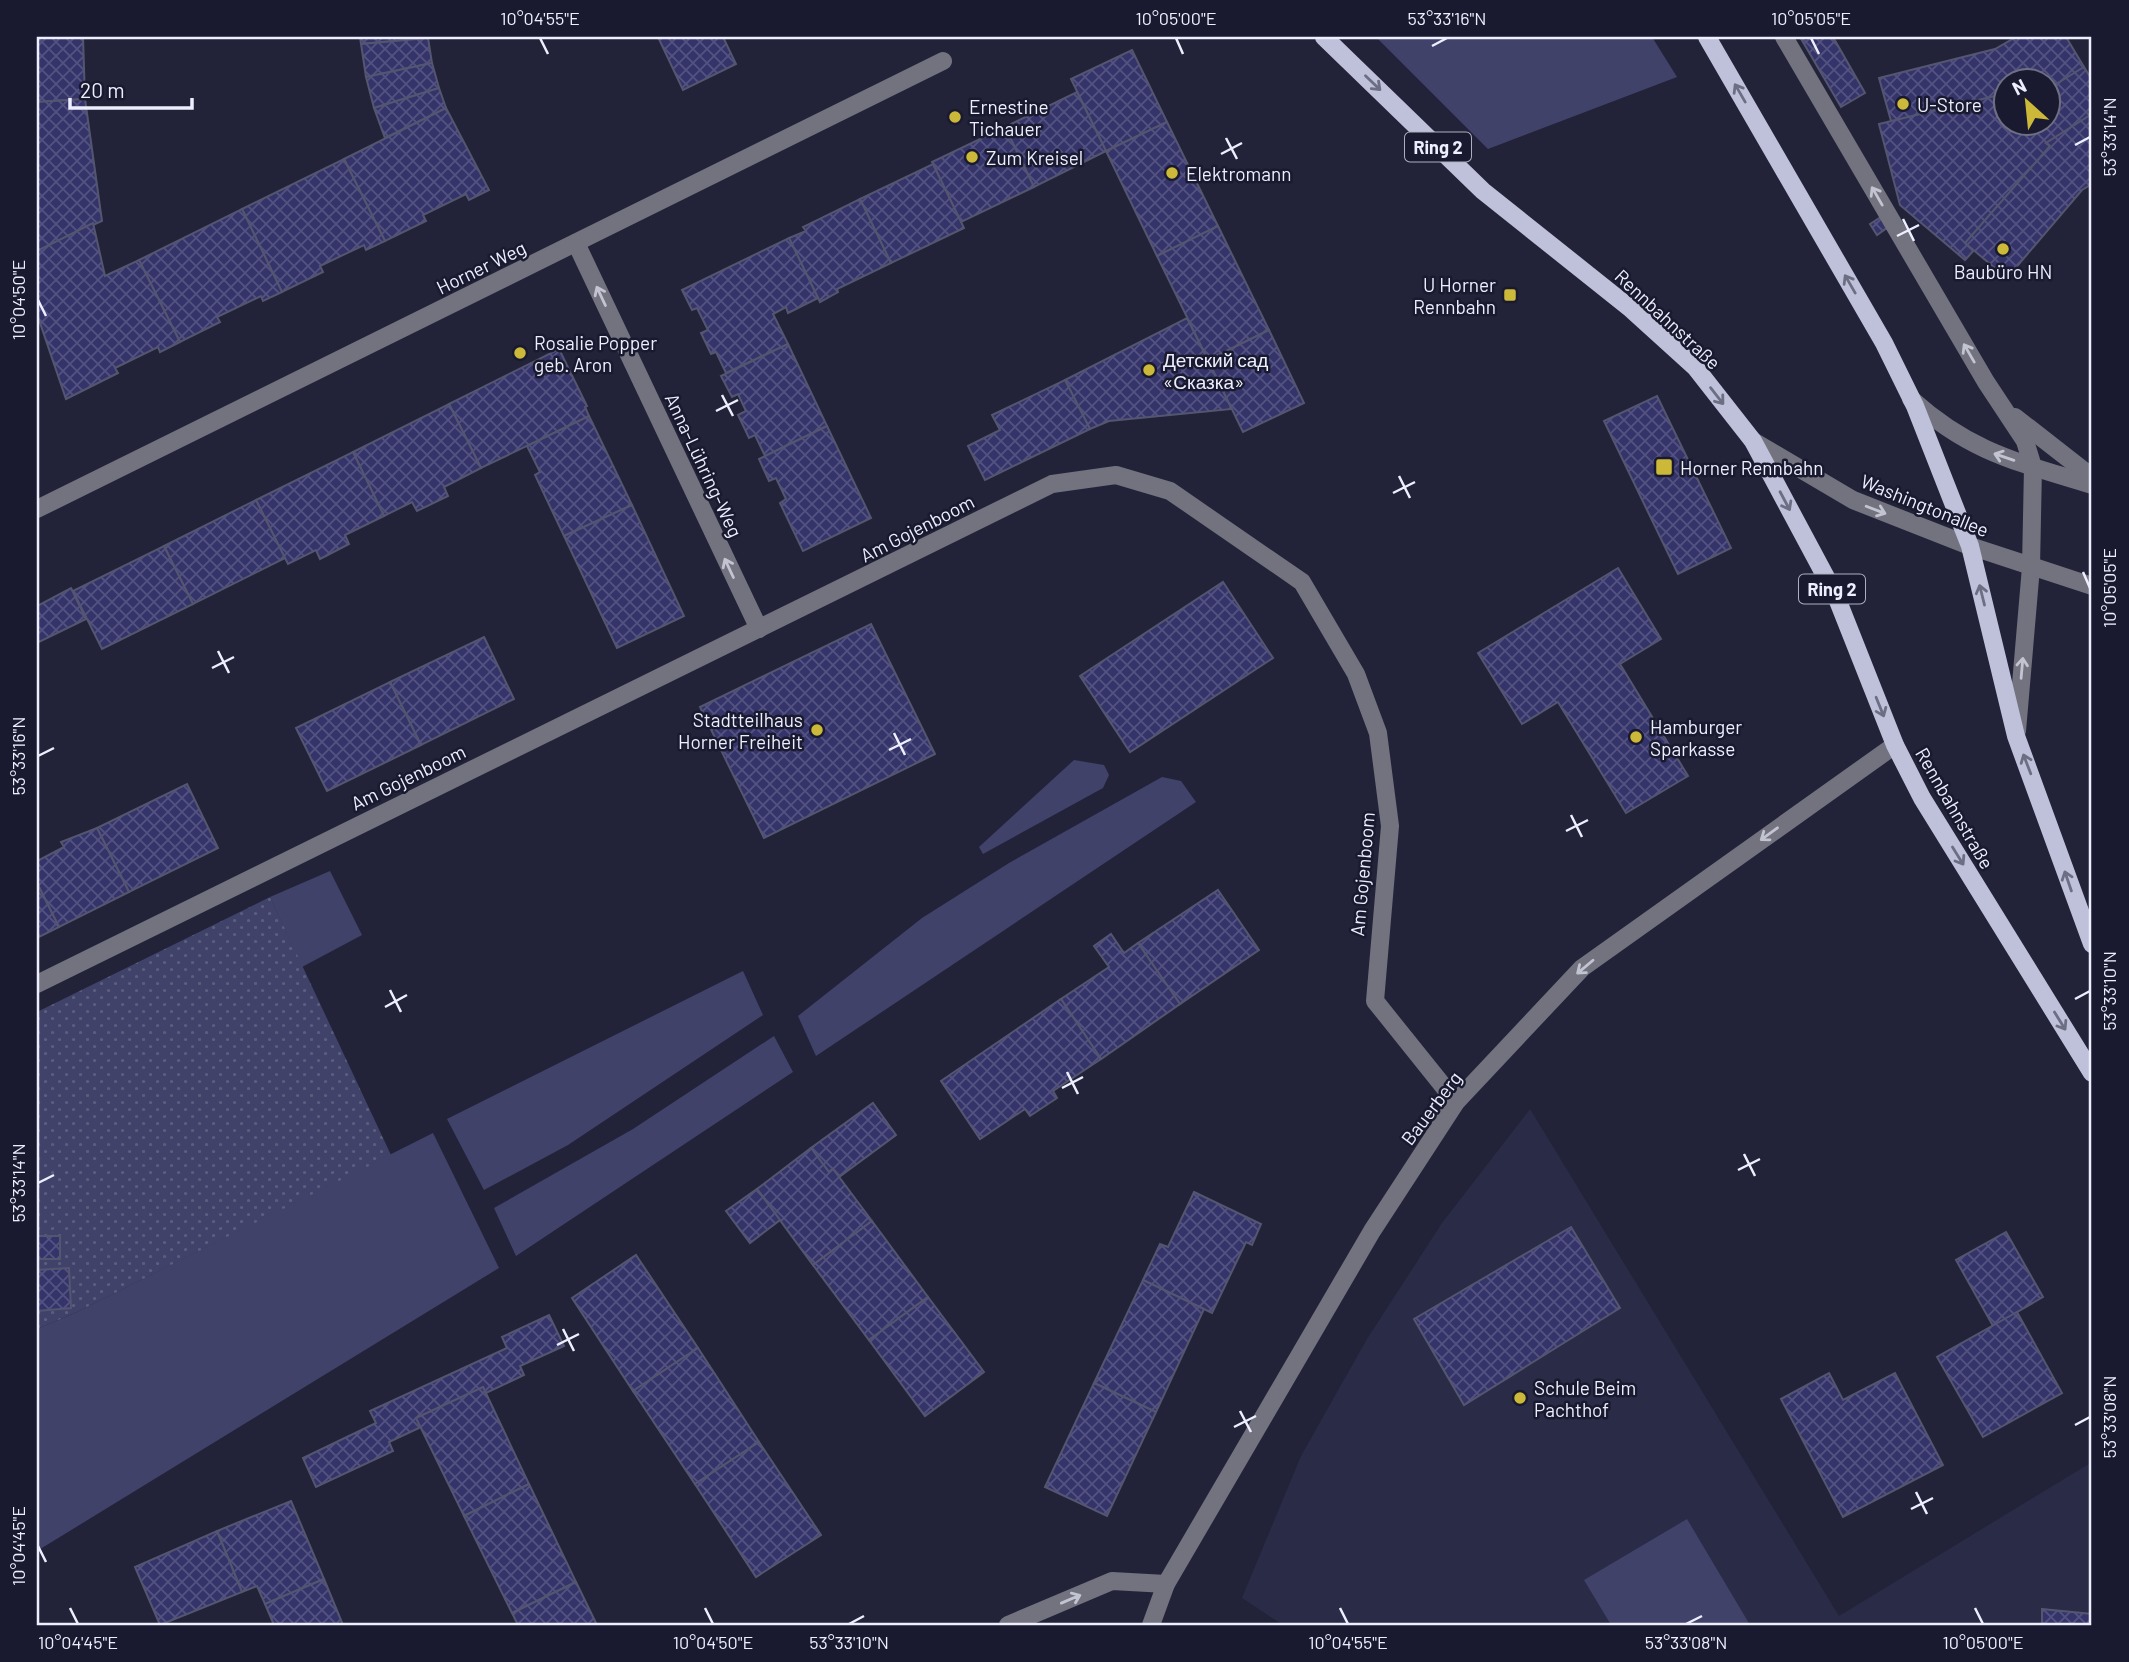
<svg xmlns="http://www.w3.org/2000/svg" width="2129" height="1662" font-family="Barlow,sans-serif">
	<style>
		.built { fill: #292b47 }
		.grass { fill: #404269 }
		.garden { fill: url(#garden-dots) }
		.building { fill: url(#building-cross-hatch); stroke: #545670; stroke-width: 2 }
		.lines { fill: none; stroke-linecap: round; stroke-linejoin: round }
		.minor { stroke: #72737f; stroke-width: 18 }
		.major { stroke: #bfc1da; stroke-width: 18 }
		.oneway { stroke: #6c6e84 }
		.oneway2 { stroke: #c2c4d2 }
		.ticks { fill: none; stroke: #edeffe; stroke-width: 2.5 }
		.poi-dot { fill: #ccb939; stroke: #191a2f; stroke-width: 2.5 }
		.labels { text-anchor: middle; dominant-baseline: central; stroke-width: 5; stroke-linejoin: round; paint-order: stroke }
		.shield { fill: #191a2f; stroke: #adafc0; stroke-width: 2 }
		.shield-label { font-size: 18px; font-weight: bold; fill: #edeffe }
		.poi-label { font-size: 19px; fill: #edeffe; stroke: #191a2f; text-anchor: start }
		.street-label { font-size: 19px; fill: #edeffe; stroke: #191a2f }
		.neatline { fill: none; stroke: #edeffe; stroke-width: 2.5 }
		.ticks-label { font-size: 18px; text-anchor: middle; fill: #edeffe }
	</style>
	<defs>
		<pattern id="garden-dots" width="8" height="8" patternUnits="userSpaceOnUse" patternTransform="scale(1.75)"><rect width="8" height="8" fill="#404269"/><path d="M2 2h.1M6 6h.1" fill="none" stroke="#5c5e80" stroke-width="1.8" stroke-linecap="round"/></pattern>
		<pattern id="building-cross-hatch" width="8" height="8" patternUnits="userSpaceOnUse" patternTransform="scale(1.75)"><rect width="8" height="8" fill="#35346a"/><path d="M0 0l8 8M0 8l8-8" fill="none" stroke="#535280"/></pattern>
	</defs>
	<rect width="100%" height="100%" fill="#222339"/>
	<polygon class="built" points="1530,1109 1839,1616 2092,1462 2092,1625 1283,1625 1242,1598 1301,1456 1367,1339 1442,1223"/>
	<g class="grass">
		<polygon points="1376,37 1652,37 1677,77 1488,149"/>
		<polygon points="1074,760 1104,765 1109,775 1103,788 983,854 979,847"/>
		<polygon points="1162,777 1181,781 1196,802 816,1056 798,1016 922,918 1009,863"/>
		<polygon points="330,871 362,935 302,967 270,897"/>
		<polygon points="743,971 763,1015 568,1145 484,1190 447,1119"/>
		<polygon points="774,1036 793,1072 516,1256 494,1208 633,1129"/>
		<polygon points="433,1133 499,1268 37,1551 37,1329 77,1312"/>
		<polygon points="1687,1519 1750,1625 1611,1625 1584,1580"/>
	</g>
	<polygon class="garden" points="270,897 391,1155 77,1312 37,1329 37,1012"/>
	<g class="building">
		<polygon points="37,37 83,37 85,99 37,102"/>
		<polygon points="360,37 428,37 428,38 361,44"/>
		<polygon points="723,37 736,64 683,90 658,37"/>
		<polygon points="1800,37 1833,37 1865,93 1841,107"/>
		<polygon points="2016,37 2066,37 2084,67 2048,89 2048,80 2007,80 2007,100 1893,128 1879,78 1995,49"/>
		<polygon points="428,38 432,63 366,77 361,44"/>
		<polygon points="1132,50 1167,122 1106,151 1071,79"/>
		<polygon points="432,63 439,88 374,108 366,77"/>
		<polygon points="2084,67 2092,80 2092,114 2046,143 2061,155 1965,260 1900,205 1879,124 2007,93 2007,122 2048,122 2048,89"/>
		<polygon points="439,88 446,108 385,138 374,108"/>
		<polygon points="1077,92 1106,151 1034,187 1005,127"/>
		<polygon points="85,99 102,221 37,251 37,102"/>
		<polygon points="446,108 489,190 469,200 466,194 423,215 426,221 385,241 344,159"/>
		<polygon points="2092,114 2092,184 2082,190 2007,278 1965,243 2050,146 2046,143"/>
		<polygon points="1167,122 1218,226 1157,256 1106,151"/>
		<polygon points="1005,127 1034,187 961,222 932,162"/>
		<polygon points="344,159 385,241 366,250 364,245 320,266 323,272 282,292 242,209"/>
		<polygon points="933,164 964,228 891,263 860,199"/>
		<polygon points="860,199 891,263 837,289 838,292 820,302 789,238 806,231 803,227"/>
		<polygon points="242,209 282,292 263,301 261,296 217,317 220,322 180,342 139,260"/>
		<polygon points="1881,217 1887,228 1877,235 1870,224"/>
		<polygon points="93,223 105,276 139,260 180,342 160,352 158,347 115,368 118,373 66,399 37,314 37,251"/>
		<polygon points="1218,226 1269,330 1208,360 1157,256"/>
		<polygon points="789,238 818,298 788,313 786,307 773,314 788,344 726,373 716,352 711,354 701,333 708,330 697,308 692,310 682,290"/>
		<polygon points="1187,318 1232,409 1109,421 1090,429 1065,380"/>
		<polygon points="1269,330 1304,403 1243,432 1208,360"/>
		<polygon points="788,344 827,426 765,456 755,435 749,438 738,415 746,411 738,394 732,397 721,376"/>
		<polygon points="559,349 587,406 585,407 589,416 481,468 449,404"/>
		<polygon points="1065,380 1090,429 985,480 968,446 1000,430 992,415"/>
		<polygon points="1657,396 1731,548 1678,574 1604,421"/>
		<polygon points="449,404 481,468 444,487 448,496 417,511 412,502 384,516 353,452"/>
		<polygon points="589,416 632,505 564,536 535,475 540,472 527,446"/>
		<polygon points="827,426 871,518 803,551 780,503 786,499 776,478 769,481 759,459"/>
		<polygon points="353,452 384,516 345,535 349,544 320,559 316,550 288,564 256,500"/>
		<polygon points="256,500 285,558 193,604 164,546"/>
		<polygon points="632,505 684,616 617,648 564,536"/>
		<polygon points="164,546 193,604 102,649 73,591"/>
		<polygon points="1618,568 1661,639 1620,664 1688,776 1626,813 1558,702 1522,724 1478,653"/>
		<polygon points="1223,582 1273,658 1130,752 1080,676"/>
		<polygon points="71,588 86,619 37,643 37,606"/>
		<polygon points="871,624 935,754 764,838 700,707"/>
		<polygon points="484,637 514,699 421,745 390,682"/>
		<polygon points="390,682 421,745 327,791 296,728"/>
		<polygon points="187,784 218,848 129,892 97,828"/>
		<polygon points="97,828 129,892 59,927 37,883 37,861 64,847 61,842"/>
		<polygon points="37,883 59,927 37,938"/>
		<polygon points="1218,890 1259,950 1180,1004 1138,943"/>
		<polygon points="1111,934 1124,953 1138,943 1180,1004 1101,1059 1061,999 1109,967 1094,946"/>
		<polygon points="1061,999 1101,1059 1053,1091 1057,1098 1030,1116 1025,1109 980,1139 941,1081"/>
		<polygon points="873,1103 896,1135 839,1177 833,1169 829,1172 811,1148"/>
		<polygon points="811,1148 829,1172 833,1169 872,1221 813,1265 757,1189"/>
		<polygon points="757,1189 780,1220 750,1243 726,1211"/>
		<polygon points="1194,1192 1261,1224 1252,1245 1246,1242 1212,1313 1143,1280 1160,1244 1168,1247"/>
		<polygon points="872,1221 928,1297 869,1340 813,1265"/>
		<polygon points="1571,1227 1620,1308 1464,1405 1414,1319"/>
		<polygon points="2006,1232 2043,1297 1993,1326 1956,1260"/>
		<rect x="37" y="1236" width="23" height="23"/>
		<polygon points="636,1255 698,1348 633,1391 572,1298"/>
		<polygon points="69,1268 71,1308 37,1311 37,1270"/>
		<polygon points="1143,1280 1204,1309 1156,1412 1094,1383"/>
		<polygon points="928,1297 984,1372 925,1416 869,1340"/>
		<polygon points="2017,1312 2062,1393 1983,1437 1937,1357"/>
		<polygon points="549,1315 564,1346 520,1366 524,1375 486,1393 483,1387 416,1418 421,1427 389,1442 393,1451 316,1487 303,1458 376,1423 370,1411 507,1348 502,1337"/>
		<polygon points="698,1348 759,1442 695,1484 633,1391"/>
		<polygon points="1829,1373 1843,1400 1895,1373 1943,1465 1843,1517 1781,1399"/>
		<polygon points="1094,1383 1156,1412 1107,1516 1045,1487"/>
		<polygon points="483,1387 529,1484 464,1516 416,1418"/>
		<polygon points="759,1442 821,1535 756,1577 695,1484"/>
		<polygon points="529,1484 576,1582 512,1613 464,1516"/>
		<polygon points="291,1501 324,1579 265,1604 257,1586 242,1592 217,1531"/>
		<polygon points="217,1531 242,1592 160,1625 135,1567"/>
		<polygon points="324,1579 343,1625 274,1625 265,1604"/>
		<polygon points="576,1582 597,1625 518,1625 512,1613"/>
		<polygon points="2042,1609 2092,1614 2092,1625 2042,1625"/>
	</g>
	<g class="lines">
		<g class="minor">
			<polyline points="1784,37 1986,382 2025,441 2033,467 2031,567 2017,731"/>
			<polyline points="576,243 759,629"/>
			<path d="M1911 399C1971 453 2018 462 2092 485"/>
			<polyline points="2015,417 2092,477"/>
			<polyline points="1753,441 1853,500 1970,546 2092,586"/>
			<polyline points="37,509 943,61"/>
			<polyline points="37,984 1052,484 1116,475 1170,491 1302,582 1356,674 1378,733 1390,826 1375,1001 1456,1102"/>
			<polyline points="1008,1625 1112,1581 1166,1584"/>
			<polyline points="1151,1625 1166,1584 1372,1231 1456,1102 1582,968 1895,745"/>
		</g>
		<g class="major">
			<polyline points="1324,37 1483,191 1631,309 1695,367 1753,441 1836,596 1895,745 1922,798 2092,1073"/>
			<polyline points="1707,37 1884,343 1915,406 1970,546 2016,736 2092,944"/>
		</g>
	</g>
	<defs><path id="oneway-shaft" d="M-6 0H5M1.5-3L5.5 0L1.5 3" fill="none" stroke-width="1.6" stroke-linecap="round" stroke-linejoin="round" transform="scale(1.75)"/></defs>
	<g class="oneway">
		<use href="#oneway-shaft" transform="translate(1373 83) rotate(44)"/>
		<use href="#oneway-shaft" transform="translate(1740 93) rotate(-120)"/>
		<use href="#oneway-shaft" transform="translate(1850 284) rotate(-120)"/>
		<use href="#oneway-shaft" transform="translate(1717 396) rotate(52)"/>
		<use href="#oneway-shaft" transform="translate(1785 501) rotate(62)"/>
		<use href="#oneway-shaft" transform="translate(1982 595) rotate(-104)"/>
		<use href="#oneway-shaft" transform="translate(1880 707) rotate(68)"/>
		<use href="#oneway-shaft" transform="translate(2027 764) rotate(-111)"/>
		<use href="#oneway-shaft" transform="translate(1958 856) rotate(58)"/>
		<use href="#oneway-shaft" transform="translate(2068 881) rotate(-109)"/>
		<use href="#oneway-shaft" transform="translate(2060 1021) rotate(58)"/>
	</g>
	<g class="oneway2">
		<use href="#oneway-shaft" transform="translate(1877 196) rotate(-120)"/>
		<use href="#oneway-shaft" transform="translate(601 296) rotate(-115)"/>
		<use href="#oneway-shaft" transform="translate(1969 353) rotate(-120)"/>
		<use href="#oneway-shaft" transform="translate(2004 457) rotate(-161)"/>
		<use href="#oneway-shaft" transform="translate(1876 510) rotate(21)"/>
		<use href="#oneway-shaft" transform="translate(729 568) rotate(-115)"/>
		<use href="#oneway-shaft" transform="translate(2022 668) rotate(-85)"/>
		<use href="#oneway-shaft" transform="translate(1769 834) rotate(144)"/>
		<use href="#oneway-shaft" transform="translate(1585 967) rotate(140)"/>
		<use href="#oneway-shaft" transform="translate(1071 1599) rotate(-23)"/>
	</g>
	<path class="ticks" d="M540 38 548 54M1176 38 1183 54M1811 38 1819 54M1432 46 1447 38M1226 138 1237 159M2075 145 2090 137M1221 154 1242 143M1903 219 1914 241M1897 236 1919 225M38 300 46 316M722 395 733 416M716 411 738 400M1399 476 1410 498M1393 493 1415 482M2083 572 2090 588M218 651 229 673M212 668 234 657M894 733 905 755M889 750 911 739M38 756 54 748M1571 815 1582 837M1566 831 1588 820M390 990 401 1012M2075 999 2090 991M385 1007 407 995M1067 1072 1078 1094M1062 1088 1083 1077M1744 1154 1755 1176M1738 1170 1760 1159M38 1183 54 1175M563 1329 574 1351M557 1345 579 1334M1240 1411 1251 1432M2075 1425 2090 1417M1234 1427 1256 1416M1916 1492 1927 1514M1911 1509 1933 1498M38 1546 46 1562M70 1608 78 1624M705 1608 713 1624M1340 1608 1348 1624M1975 1608 1983 1624M849 1624 864 1616M1686 1624 1702 1616"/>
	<g class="poi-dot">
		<circle cx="1903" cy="104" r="7"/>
		<circle cx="955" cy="117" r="7"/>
		<circle cx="972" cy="157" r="7"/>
		<circle cx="1172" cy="173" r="7"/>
		<circle cx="2003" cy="249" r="7"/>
		<rect x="1503" y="288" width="14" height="14" rx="3.5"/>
		<circle cx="520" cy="353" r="7"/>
		<circle cx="1149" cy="370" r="7"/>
		<rect x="1655" y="458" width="18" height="18" rx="3.5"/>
		<circle cx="817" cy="730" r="7"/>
		<circle cx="1636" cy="737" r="7"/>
		<circle cx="1520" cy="1398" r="7"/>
	</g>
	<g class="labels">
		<g class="shield">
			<rect x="1405" y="132.5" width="66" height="29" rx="5"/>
			<rect x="1799" y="574.5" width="66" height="29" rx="5"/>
		</g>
		<g class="shield-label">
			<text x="1438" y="147">Ring 2</text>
			<text x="1832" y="589">Ring 2</text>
		</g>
		<g class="poi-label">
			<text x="1917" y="104">U-Store</text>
			<text x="969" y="106">Ernestine<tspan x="969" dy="22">Tichauer</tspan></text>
			<text x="986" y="157">Zum Kreisel</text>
			<text x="1186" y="173">Elektromann</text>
			<text x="2003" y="271" text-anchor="middle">Baubüro HN</text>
			<text x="1496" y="284" text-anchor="end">U Horner<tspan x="1496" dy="22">Rennbahn</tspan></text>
			<text x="534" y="342">Rosalie Popper<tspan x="534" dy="22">geb. Aron</tspan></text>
			<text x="1163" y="359">Детский сад<tspan x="1163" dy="22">«Сказка»</tspan></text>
			<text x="1680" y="467">Horner Rennbahn</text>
			<text x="803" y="719" text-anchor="end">Stadtteilhaus<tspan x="803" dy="22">Horner Freiheit</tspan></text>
			<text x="1650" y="726">Hamburger<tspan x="1650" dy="22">Sparkasse</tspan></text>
			<text x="1534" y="1387">Schule Beim<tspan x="1534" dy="22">Pachthof</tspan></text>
		</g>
		<g class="street-label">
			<text transform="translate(481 267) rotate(-26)">Horner Weg</text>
			<text transform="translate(1668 319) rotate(43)">Rennbahnstraße</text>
			<text transform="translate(704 465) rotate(65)">Anna-Lühring-Weg</text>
			<text transform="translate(1925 505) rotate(22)">Washingtonallee</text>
			<text transform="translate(917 528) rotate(-27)">Am Gojenboom</text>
			<text transform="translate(408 777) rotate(-26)">Am Gojenboom</text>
			<text transform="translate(1955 808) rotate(60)">Rennbahnstraße</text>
			<text transform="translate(1362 874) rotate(-85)">Am Gojenboom</text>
			<text transform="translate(1431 1108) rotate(-53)">Bauerberg</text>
		</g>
	</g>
	<rect width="2129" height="1662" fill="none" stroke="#191a2f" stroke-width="77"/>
	<g transform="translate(2027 102) rotate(333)"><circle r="33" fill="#191a2f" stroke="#6e6f82" stroke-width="2"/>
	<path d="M0-5L12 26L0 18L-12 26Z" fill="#ccb939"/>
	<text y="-10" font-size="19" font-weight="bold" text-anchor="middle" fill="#edeffe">N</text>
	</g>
	<path d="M70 98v10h122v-10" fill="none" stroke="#edeffe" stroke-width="3.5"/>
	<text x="80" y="98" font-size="21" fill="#edeffe" stroke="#191a2f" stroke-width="5" paint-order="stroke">20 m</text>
	<rect x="38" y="38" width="2052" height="1586" class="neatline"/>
	<g class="ticks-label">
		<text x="540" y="25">10°04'55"E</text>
		<text x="1176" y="25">10°05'00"E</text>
		<text x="1447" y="25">53°33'16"N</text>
		<text x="1811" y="25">10°05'05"E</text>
		<text transform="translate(2110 137) rotate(-90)" y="6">53°33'14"N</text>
		<text transform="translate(19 300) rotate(-90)" y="6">10°04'50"E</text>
		<text transform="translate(2110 588) rotate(-90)" y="6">10°05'05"E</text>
		<text transform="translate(19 756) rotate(-90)" y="6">53°33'16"N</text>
		<text transform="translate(2110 991) rotate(-90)" y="6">53°33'10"N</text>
		<text transform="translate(19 1183) rotate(-90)" y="6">53°33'14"N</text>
		<text transform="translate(2110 1417) rotate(-90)" y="6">53°33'08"N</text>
		<text transform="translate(19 1546) rotate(-90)" y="6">10°04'45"E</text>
		<text x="78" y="1649">10°04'45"E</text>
		<text x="713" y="1649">10°04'50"E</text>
		<text x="849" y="1649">53°33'10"N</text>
		<text x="1348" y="1649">10°04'55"E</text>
		<text x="1686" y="1649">53°33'08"N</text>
		<text x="1983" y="1649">10°05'00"E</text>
	</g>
</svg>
